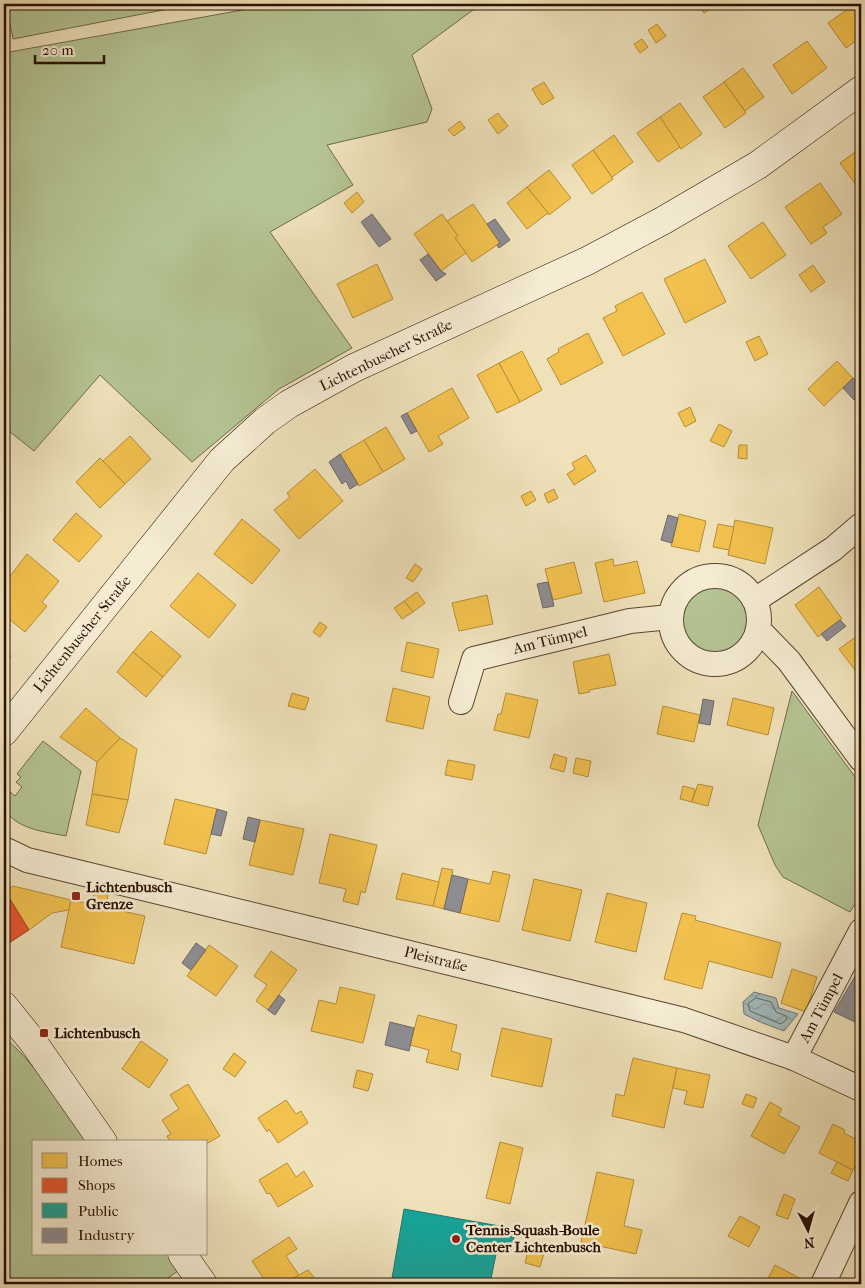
<svg xmlns="http://www.w3.org/2000/svg" width="865" height="1288" font-family="'IM FELL French Canon',serif">
	<style>
		.green { fill: #b5c493; stroke: #6f6a4a }
		.water { fill: url(#water-waves); stroke: #707672 }
		.homes { fill: #f2c14e; stroke: #b68c37 }
		.shops { fill: #e4572e; stroke: #ac4121 }
		.public { fill: #17a398; stroke: #1c776b }
		.industry { fill: #8d8d92; stroke: #6f6767 }
		.lines { fill: none; stroke-linecap: round; stroke-linejoin: round }
		.shore { stroke: #64645f; stroke-width: 1 }
		.street-casing { stroke: #5a4430; stroke-width: 26 }
		.secondary-casing { stroke: #290f02; stroke-width: 29 }
		.street { stroke: #f5ecd3; stroke-width: 24 }
		.secondary { stroke: #f5ecd3; stroke-width: 28 }
		.poi-dot { fill: #8f2418; stroke: #f5ecd3; stroke-width: 2 }
		.labels { text-anchor: middle; dominant-baseline: central; stroke-width: 5; stroke-linejoin: round; paint-order: stroke }
		.street-label { font-size: 15px; fill: #290f02; stroke: #f5ecd3 }
		.poi-label { font-size: 15px; font-weight: bold; fill: #290f02; stroke: #f5ecd3; text-anchor: start }
	</style>
	<defs>
		<pattern id="water-waves" width="16" height="10" patternUnits="userSpaceOnUse" patternTransform="scale(1.25)"><rect width="16" height="10" fill="#a0babc"/><path d="M0 5q4-4 8 0t8 0" fill="none" stroke="#8a9fa0"/></pattern>
	</defs>
	<rect width="100%" height="100%" fill="#efe2bb"/>
	<filter id="stains"><feTurbulence type="fractalNoise" baseFrequency=".004" numOctaves="4"/><feColorMatrix values="0 0 0 0 .2 0 0 0 0 .09 0 0 0 0 .02 0 0 0 .5 -.17"/></filter>
	<radialGradient id="worn" r=".72"><stop offset=".6" stop-color="#630" stop-opacity="0"/><stop offset="1" stop-color="#630" stop-opacity=".3"/></radialGradient>
	<g class="green">
		<polygon points="6,4 194,4 13,39"/>
		<polygon points="247,4 481,4 412,55 432,109 427,122 327,145 353,185 270,232 352,348 279,389 192,462 100,375 34,451 4,427 4,53 248,9"/>
		<circle cx="715" cy="620" r="33"/>
		<polygon points="792,691 861,785 861,894 850,912 783,877 775,865 758,825"/>
		<path d="M43 741 81 771 66 836C46 832 13 829 4 807 2 801 4 793 4 787L15 796 22 787 16 782 21 777 17 774Z"/>
		<polygon points="4,1037 20,1052 64,1101 92,1142 34,1142 34,1254 168,1254 179,1270 160,1284 4,1284"/>
	</g>
	<polygon class="water" points="754,992 776,998 779,1008 798,1014 784,1031 760,1022 744,1014 743,1002"/>
	<g class="homes">
		<polygon points="698,4 711,4 714,7 704,13"/>
		<polygon points="855,4 861,4 861,37 846,48 828,23"/>
		<polygon points="657,24 666,36 656,43 648,30"/>
		<polygon points="642,39 648,47 640,53 634,44"/>
		<polygon points="807,41 827,68 792,94 773,65"/>
		<polygon points="743,68 764,97 745,111 724,82"/>
		<polygon points="544,82 554,98 542,105 532,89"/>
		<polygon points="724,82 746,113 725,128 703,97"/>
		<polygon points="680,103 702,134 681,149 660,117"/>
		<polygon points="498,113 508,126 498,134 488,120"/>
		<polygon points="660,117 680,147 658,162 637,133"/>
		<polygon points="460,121 465,128 454,136 448,130"/>
		<polygon points="614,135 633,162 612,177 593,150"/>
		<polygon points="861,148 861,188 859,189 840,163"/>
		<polygon points="593,150 613,179 592,194 572,165"/>
		<polygon points="549,170 571,198 549,215 527,187"/>
		<polygon points="820,183 842,214 823,227 827,233 811,244 785,207"/>
		<polygon points="527,187 548,213 527,229 507,203"/>
		<polygon points="357,192 364,202 352,213 344,203"/>
		<polygon points="473,204 500,243 472,262 455,238 458,236 447,221"/>
		<polygon points="442,214 458,236 455,238 466,253 441,271 414,234"/>
		<polygon points="763,222 786,255 751,279 728,246"/>
		<polygon points="705,259 726,302 685,323 664,279"/>
		<polygon points="377,264 393,299 353,318 337,284"/>
		<polygon points="813,265 825,282 811,292 799,275"/>
		<polygon points="642,292 665,334 623,356 603,318 617,311 615,306"/>
		<polygon points="588,333 603,363 561,385 547,359 559,352 558,349"/>
		<polygon points="759,336 768,354 755,361 746,342"/>
		<polygon points="522,351 542,390 520,402 499,363"/>
		<polygon points="837,361 853,378 824,406 808,389"/>
		<polygon points="499,363 520,402 497,413 477,375"/>
		<polygon points="452,388 469,418 438,436 443,444 429,452 407,413"/>
		<polygon points="690,407 696,421 685,427 678,413"/>
		<polygon points="719,424 732,431 724,447 710,441"/>
		<polygon points="386,427 405,459 383,472 364,440"/>
		<polygon points="130,436 151,459 125,484 103,461"/>
		<polygon points="364,440 383,472 359,486 340,454"/>
		<polygon points="739,445 747,445 747,459 738,458"/>
		<polygon points="586,455 596,471 574,485 567,474 575,469 572,463"/>
		<polygon points="100,458 125,484 100,508 76,482"/>
		<polygon points="315,469 343,501 299,539 274,510 290,497 287,493"/>
		<polygon points="554,489 558,498 548,503 544,494"/>
		<polygon points="531,491 536,500 526,506 521,496"/>
		<polygon points="76,513 102,536 79,562 53,540"/>
		<polygon points="679,514 706,521 699,552 671,546"/>
		<polygon points="242,519 280,550 252,584 214,554"/>
		<polygon points="735,520 773,528 765,564 728,555"/>
		<polygon points="718,524 734,527 729,550 713,547"/>
		<polygon points="27,554 59,581 42,602 47,606 25,632 4,615 4,584"/>
		<polygon points="613,559 614,566 637,561 645,593 604,602 595,563"/>
		<polygon points="574,562 582,593 553,600 545,569"/>
		<polygon points="415,564 422,569 413,582 406,578"/>
		<polygon points="198,573 236,605 209,638 170,606"/>
		<polygon points="819,587 842,619 818,637 795,605"/>
		<polygon points="417,592 425,603 413,612 404,601"/>
		<polygon points="487,595 493,624 459,631 452,603"/>
		<polygon points="404,601 413,612 402,619 394,608"/>
		<polygon points="320,622 327,627 320,637 313,632"/>
		<polygon points="151,631 181,656 163,677 133,652"/>
		<polygon points="861,633 861,678 839,649"/>
		<polygon points="407,642 439,649 433,678 401,671"/>
		<polygon points="4,651 11,656 4,665"/>
		<polygon points="133,652 163,677 146,697 117,672"/>
		<polygon points="609,654 616,685 589,690 590,692 579,694 573,662"/>
		<polygon points="393,688 430,697 423,729 386,721"/>
		<polygon points="292,693 309,698 305,710 288,706"/>
		<polygon points="506,693 538,700 529,738 494,730 498,714 501,714"/>
		<polygon points="733,698 774,708 768,735 727,725"/>
		<polygon points="663,706 700,715 694,742 657,734"/>
		<polygon points="86,708 120,738 97,762 60,737"/>
		<polygon points="120,738 137,749 128,800 92,794 97,762"/>
		<polygon points="554,754 567,758 564,772 550,768"/>
		<polygon points="576,758 591,761 588,777 573,773"/>
		<polygon points="448,760 475,765 472,780 445,775"/>
		<polygon points="698,784 713,787 708,806 692,802"/>
		<polygon points="683,786 695,789 692,802 680,799"/>
		<polygon points="92,794 128,800 119,833 86,825"/>
		<polygon points="175,799 217,809 206,854 164,844"/>
		<polygon points="260,820 304,829 293,875 249,865"/>
		<polygon points="330,834 377,845 365,893 361,891 358,905 343,901 346,889 319,883"/>
		<polygon points="442,868 453,870 444,909 433,906"/>
		<polygon points="493,871 510,875 499,922 460,913 468,879 490,884"/>
		<polygon points="402,873 439,882 433,906 396,899"/>
		<polygon points="534,879 582,890 570,941 522,930"/>
		<polygon points="13,886 71,900 69,910 52,913 29,930 5,891"/>
		<polygon points="94,891 108,895 106,905 92,902"/>
		<polygon points="607,893 647,903 636,952 595,942"/>
		<polygon points="71,900 145,916 134,964 61,947"/>
		<polygon points="682,913 696,916 695,920 781,943 772,978 709,961 702,989 664,979"/>
		<polygon points="209,945 238,966 216,996 187,976"/>
		<polygon points="271,951 297,970 268,1010 256,1001 267,985 254,976"/>
		<polygon points="792,969 817,977 806,1012 781,1003"/>
		<polygon points="340,987 375,995 363,1043 311,1031 319,1000 336,1004"/>
		<polygon points="418,1015 457,1025 451,1051 461,1054 458,1070 426,1062 429,1050 410,1045"/>
		<polygon points="502,1028 552,1039 542,1087 491,1076"/>
		<polygon points="141,1041 168,1060 149,1088 122,1069"/>
		<polygon points="234,1053 246,1062 235,1077 223,1069"/>
		<polygon points="633,1058 677,1068 664,1128 612,1116 616,1094 624,1096"/>
		<polygon points="677,1068 710,1075 703,1108 684,1104 687,1091 673,1088"/>
		<polygon points="357,1070 373,1074 368,1091 353,1087"/>
		<polygon points="188,1084 220,1136 206,1144 206,1142 170,1142 167,1136 171,1134 162,1120 179,1109 170,1095"/>
		<polygon points="746,1094 757,1098 753,1108 742,1104"/>
		<polygon points="286,1100 296,1114 301,1111 308,1123 278,1143 269,1129 267,1132 258,1118"/>
		<polygon points="770,1102 782,1109 778,1115 800,1127 784,1154 751,1136"/>
		<polygon points="833,1124 845,1130 844,1133 861,1142 861,1153 853,1170 819,1153"/>
		<polygon points="500,1142 523,1148 510,1204 486,1198"/>
		<polygon points="837,1162 853,1170 848,1181 831,1173"/>
		<polygon points="287,1163 296,1177 304,1171 313,1186 278,1207 270,1193 267,1194 259,1180"/>
		<polygon points="597,1172 634,1180 624,1226 642,1230 636,1254 581,1242"/>
		<polygon points="784,1194 795,1199 788,1219 776,1215"/>
		<polygon points="740,1216 760,1227 749,1247 728,1236"/>
		<polygon points="289,1237 297,1249 286,1256 299,1275 285,1284 267,1284 252,1261"/>
		<polygon points="529,1246 545,1250 540,1267 525,1263"/>
		<polygon points="775,1265 807,1282 806,1284 765,1284"/>
		<polygon points="308,1270 320,1284 285,1284 299,1275"/>
	</g>
	<polygon class="shops" points="5,891 29,930 6,945 4,942 4,893"/>
	<polygon class="public" points="404,1209 516,1229 511,1251 497,1249 490,1284 391,1284"/>
	<g class="industry">
		<polygon points="372,214 391,239 379,247 361,222"/>
		<polygon points="495,219 510,240 499,248 497,245 500,243 487,224"/>
		<polygon points="428,254 441,271 446,274 436,281 420,260"/>
		<polygon points="853,378 861,386 861,393 854,400 843,388"/>
		<polygon points="407,413 417,431 411,434 401,416"/>
		<polygon points="340,454 358,484 350,489 346,481 342,484 329,462"/>
		<polygon points="668,515 678,518 672,543 661,540"/>
		<polygon points="548,582 554,606 543,608 537,584"/>
		<polygon points="840,620 846,626 827,641 821,634"/>
		<polygon points="703,699 714,701 710,725 699,723"/>
		<polygon points="217,809 227,812 221,836 211,834"/>
		<polygon points="248,817 260,820 255,842 243,839"/>
		<polygon points="452,875 468,879 460,913 444,909"/>
		<polygon points="196,943 206,950 191,970 182,963"/>
		<polygon points="861,966 861,1012 855,1022 834,1012"/>
		<polygon points="279,995 285,1000 275,1015 268,1010"/>
		<polygon points="390,1022 414,1028 409,1051 385,1045"/>
	</g>
	<g class="lines">
		<polygon class="shore" points="756,998 771,1002 776,1012 786,1016 787,1019 781,1024 750,1011 748,1004"/>
		<g class="street-casing">
			<g id="street">
				<circle cx="715" cy="620" r="44"/>
				<polyline points="755,600 833,549 861,525"/>
				<polyline points="758,629 789,661 861,759"/>
				<polyline points="461,702 474,659 630,621 670,617"/>
				<polyline points="4,849 27,860 81,873 684,1020 794,1058 861,1089"/>
				<polyline points="794,1058 861,931"/>
				<polyline points="823,1284 861,1203"/>
			</g>
		</g>
		<g class="secondary-casing">
			<g id="secondary">
				<polyline points="4,732 222,460 265,421 289,404 354,368 587,261 664,220 758,165 861,90"/>
				<polyline points="4,1006 33,1042 103,1142"/>
				<polyline points="182,1254 203,1284"/>
			</g>
		</g>
		<use href="#street" class="street"/>
		<use href="#secondary" class="secondary"/>
	</g>
	<g class="poi-dot">
		<rect x="71" y="891" width="10" height="10" rx="2.5"/>
		<rect x="39" y="1028" width="10" height="10" rx="2.5"/>
		<circle cx="456" cy="1239" r="5"/>
	</g>
	<g class="labels">
		<g class="street-label">
			<text transform="translate(386 355) rotate(-26)">Lichtenbuscher Straße</text>
			<text transform="translate(82 634) rotate(-51)">Lichtenbuscher Straße</text>
			<text transform="translate(550 640) rotate(-14)">Am Tümpel</text>
			<text transform="translate(436 959) rotate(14)">Pleistraße</text>
			<text transform="translate(821 1008) rotate(-62)">Am Tümpel</text>
		</g>
		<g class="poi-label">
			<text x="86" y="887">Lichtenbusch<tspan x="86" dy="17">Grenze</tspan></text>
			<text x="54" y="1033">Lichtenbusch</text>
			<text x="466" y="1230">Tennis-Squash-Boule<tspan x="466" dy="17">Center Lichtenbusch</tspan></text>
		</g>
	</g>
	<rect width="865" height="1288" fill="none" stroke="#efe2bb" stroke-width="20"/>
	<rect x="5" y="5" width="855" height="1278" fill="none" stroke="#290f02" stroke-width="2.5"/>
	<rect x="10" y="10" width="845" height="1268" fill="none" stroke="#290f02"/>
	<rect x="32" y="1140" width="175" height="115" fill="#f5ecd3" stroke="#a3947f"/>
	<rect x="42" y="1153" width="25" height="15" fill="#f2c14e" stroke="#a3947f"/>
	<text x="78" y="1166" font-size="15" fill="#290f02">Homes</text>
	<rect x="42" y="1178" width="25" height="15" fill="#e4572e" stroke="#a3947f"/>
	<text x="78" y="1190" font-size="15" fill="#290f02">Shops</text>
	<rect x="42" y="1203" width="25" height="15" fill="#17a398" stroke="#a3947f"/>
	<text x="78" y="1216" font-size="15" fill="#290f02">Public</text>
	<rect x="42" y="1228" width="25" height="15" fill="#8d8d92" stroke="#a3947f"/>
	<text x="78" y="1240" font-size="15" fill="#290f02">Industry</text>
	<g transform="translate(808 1230) rotate(174)" stroke="#f5ecd3" stroke-width="4" paint-order="stroke">
	<path d="M0-4L9 19L0 12L-9 19Z" fill="#290f02"/>
	<text y="-8" font-size="14" font-weight="bold" text-anchor="middle" fill="#290f02">N</text>
	</g>
	<path d="M35 55v8h69v-8" fill="none" stroke="#290f02" stroke-width="2.5"/>
	<text x="42" y="55" font-size="15" fill="#290f02" stroke="#f5ecd3" stroke-width="4" paint-order="stroke">20 m</text>
	<rect width="100%" height="100%" filter="url(#stains)"/>
	<rect width="100%" height="100%" fill="url(#worn)"/>
</svg>
